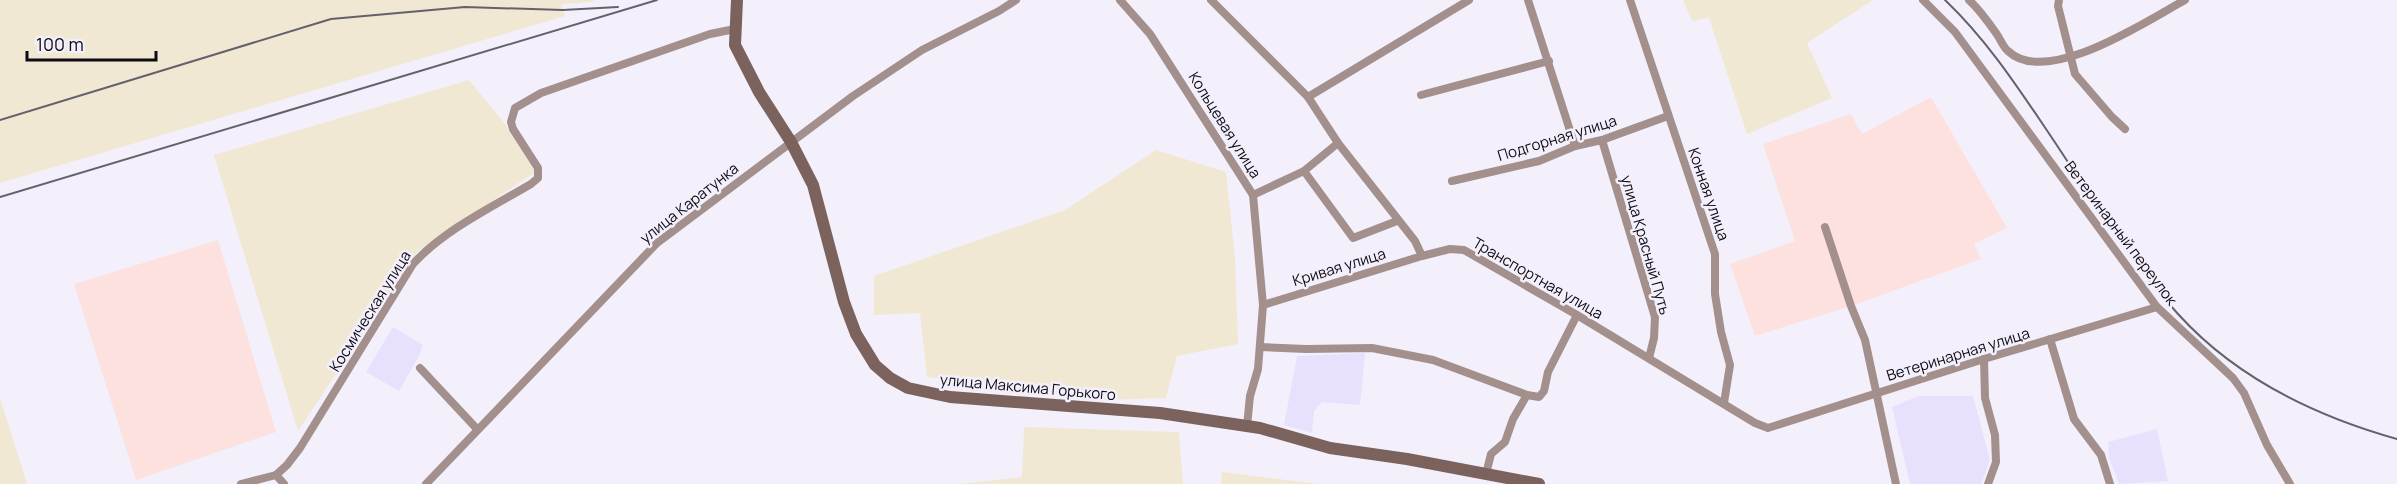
<svg xmlns="http://www.w3.org/2000/svg" width="2397" height="484" font-family="Manrope,sans-serif">
	<style>
		.built { fill: #e8e1fe }
		.industrial { fill: #f0e8d2 }
		.education { fill: #fce1de }
		.lines { fill: none; stroke-linecap: round; stroke-linejoin: round }
		.street { stroke: #a3908d; stroke-width: 8 }
		.secondary { stroke: #7c625d; stroke-width: 12 }
		.rail { stroke: #64616b; stroke-width: 2 }
		.labels { text-anchor: middle; dominant-baseline: central; stroke-width: 5; stroke-linejoin: round; paint-order: stroke }
		.street-label { font-size: 15px; fill: #0d0a13; stroke: #f3f0fc }
	</style>
	<rect width="100%" height="100%" fill="#f3f0fc"/>
	<g class="built">
		<polygon points="393,327 423,345 419,356 399,391 366,372"/>
		<polygon points="1365,353 1360,405 1322,402 1314,411 1312,433 1284,425 1297,356"/>
		<polygon points="1918,396 1973,396 1990,460 1981,484 1910,484 1892,407"/>
		<polygon points="2157,429 2168,481 2119,484 2109,458 2108,442"/>
	</g>
	<g class="industrial">
		<polygon points="0,0 593,0 594,2 561,4 565,16 0,183"/>
		<polygon points="1683,0 1873,0 1807,43 1832,98 1747,134 1709,18 1692,21"/>
		<polygon points="469,80 505,124 535,172 417,252 298,431 214,155"/>
		<polygon points="1156,150 1226,172 1235,258 1238,344 1177,356 1166,398 1101,400 927,377 920,313 874,315 874,276 1065,210"/>
		<polygon points="0,398 8,423 27,484 0,484"/>
		<polygon points="1024,427 1179,432 1183,484 959,484 1022,477"/>
		<polygon points="1222,472 1319,484 1221,484"/>
	</g>
	<g class="education">
		<polygon points="1931,97 2007,228 1974,244 1981,259 1851,306 1755,336 1730,264 1795,241 1763,144 1851,114 1862,134"/>
		<polygon points="218,240 276,432 136,480 74,284"/>
	</g>
	<g class="lines">
		<g class="street">
			<polyline points="1120,0 1150,34 1253,195 1263,305 1258,369 1250,396 1247,426"/>
			<polyline points="1211,0 1308,97 1338,143 1415,241 1422,256 1450,249 1464,250 1577,315 1755,423 1768,428 1984,359 2157,307"/>
			<polyline points="1528,0 1575,146"/>
			<polyline points="1630,0 1715,254 1715,294 1721,332 1730,365 1724,403"/>
			<polyline points="1923,0 1955,32 2157,307 2233,378 2244,393 2267,445 2290,484"/>
			<path d="M1969 0C1981 11 1989 23 1998 36 2001 41 2004 48 2008 51 2047 88 2148 20 2185 0"/>
			<polyline points="2059,0 2058,6 2075,74 2112,117 2125,129"/>
			<polyline points="1421,95 1549,61"/>
			<polyline points="1308,97 1469,0"/>
			<polyline points="1602,140 1655,317 1654,338 1649,358"/>
			<polyline points="1304,171 1353,238 1397,221"/>
			<polyline points="1452,181 1539,161 1575,146 1602,140 1668,116"/>
			<polyline points="1253,195 1304,171 1338,143"/>
			<polyline points="1825,227 1851,306 1865,340 1896,484"/>
			<polyline points="1263,305 1422,256"/>
			<polyline points="2050,339 2074,419 2101,455 2110,484"/>
			<polyline points="1260,347 1306,349 1372,348 1433,360 1527,395"/>
			<polyline points="1984,359 1985,398 1995,435 1996,462 1988,484"/>
			<polyline points="420,368 477,429"/>
			<polyline points="1486,474 1491,454 1505,442 1513,419 1527,395 1539,397 1544,391 1548,372 1577,315"/>
			<polyline points="241,484 276,475"/>
			<path d="M284 484 276 475 287 465 300 448 413 264C444 230 492 207 531 184L538 178V168L513 129 511 122 515 108 541 93 710 34 735 29"/>
			<polyline points="426,484 657,243 853,96 922,50 999,11 1016,0"/>
		</g>
		<polyline class="secondary" points="737,0 735,45 759,92 791,142 813,185 844,302 856,334 875,365 890,378 908,388 950,397 1160,413 1260,428 1330,448 1407,459 1539,484"/>
		<g class="rail">
			<path d="M1945 0C1985 38 2015 83 2046 129 2088 191 2127 258 2178 314 2236 378 2315 416 2397 439"/>
			<polyline points="0,120 331,19 465,7 563,10 618,7"/>
			<polyline points="0,197 657,0"/>
		</g>
	</g>
	<g class="labels">
		<g class="street-label">
			<text transform="translate(1225 125) rotate(58)">Кольцевая улица</text>
			<text transform="translate(1557 138) rotate(-17)">Подгорная улица</text>
			<text transform="translate(1709 194) rotate(71)">Конная улица</text>
			<text transform="translate(689 203) rotate(-38)">улица Каратунка</text>
			<text transform="translate(2121 233) rotate(53)">Ветеринарный переулок</text>
			<text transform="translate(1646 245) rotate(74)">улица Красный Путь</text>
			<text transform="translate(1339 267) rotate(-17)">Кривая улица</text>
			<text transform="translate(1538 278) rotate(30)">Транспортная улица</text>
			<text transform="translate(370 311) rotate(-58)">Космическая улица</text>
			<text transform="translate(1958 354) rotate(-17)">Ветеринарная улица</text>
			<text transform="translate(1028 387) rotate(5)">улица Максима Горького</text>
		</g>
	</g>
	<path d="M27 51v9h129v-9" fill="none" stroke="#0d0a13" stroke-width="3"/>
	<text x="36" y="51" font-size="18" fill="#0d0a13" stroke="#f3f0fc" stroke-width="4.5" paint-order="stroke">100 m</text>
</svg>
